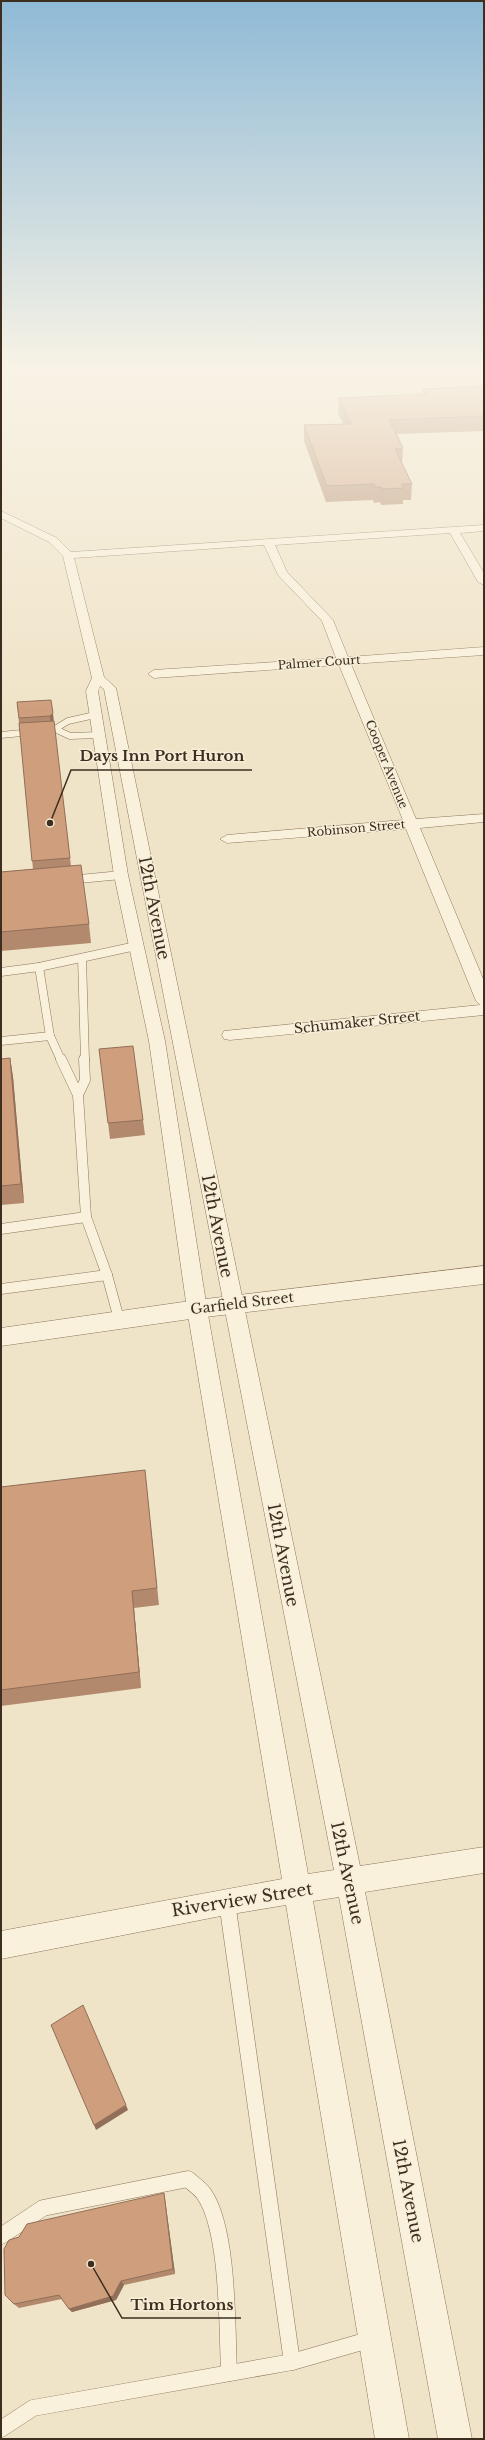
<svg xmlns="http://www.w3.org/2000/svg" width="485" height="2440" font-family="'Libre Baskerville',serif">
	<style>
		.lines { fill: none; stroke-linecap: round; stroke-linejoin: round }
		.service-far3-casing { stroke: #8d765c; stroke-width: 7 }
		.service-far2-casing { stroke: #8d765c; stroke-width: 9 }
		.service-far1-casing { stroke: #8d765c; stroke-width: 11 }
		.service-casing { stroke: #8d765c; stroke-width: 17 }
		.minor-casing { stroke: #8d765c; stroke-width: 1 }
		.tertiary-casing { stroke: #8d765c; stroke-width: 1 }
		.service-far3 { stroke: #faf1dc; stroke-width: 6 }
		.service-far2 { stroke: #faf1dc; stroke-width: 8 }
		.service-far1 { stroke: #faf1dc; stroke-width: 10 }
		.service { stroke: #faf1dc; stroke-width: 16 }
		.minor { fill: #faf1dc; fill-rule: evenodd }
		.tertiary { fill: #faf1dc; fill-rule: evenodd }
		.wall { fill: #b2896c }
		.shaded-wall { fill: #916f58 }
		.building { fill: #cf9f7d; stroke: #916f58 }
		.labels { text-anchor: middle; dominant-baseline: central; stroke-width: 3; stroke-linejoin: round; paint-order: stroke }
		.far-street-label { font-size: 12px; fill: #3d2e20; stroke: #f7eed8 }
		.street-label { font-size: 14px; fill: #3d2e20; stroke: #f7eed8 }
		.near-street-label { font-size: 17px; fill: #3d2e20; stroke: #f7eed8 }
		.leader { fill: none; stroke: #3d2e20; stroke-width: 1.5 }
		.callout-dot { fill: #3d2e20; stroke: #f7eed8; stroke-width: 1.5 }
		.callout-label { font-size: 15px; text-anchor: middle; font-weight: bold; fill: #3d2e20; stroke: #f7eed8; stroke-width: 3; stroke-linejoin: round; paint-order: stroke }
	</style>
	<rect width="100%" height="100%" fill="#f0e4c8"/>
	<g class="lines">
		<g class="service-far3-casing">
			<g id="service-far3">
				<polyline points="95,715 68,721 55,729 70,736 99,735"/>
				<polyline points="1,735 32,732"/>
			</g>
		</g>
		<g class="service-far2-casing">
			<g id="service-far2">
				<polyline points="69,880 121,875"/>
				<polyline points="82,958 85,1060"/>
				<polyline points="39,967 136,946"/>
				<polyline points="1,972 39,967 50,1036 61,1060"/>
				<polyline points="1,1041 50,1036"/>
			</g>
		</g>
		<g class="service-far1-casing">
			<g id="service-far1">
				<polyline points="61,1059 78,1095 86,1217 107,1275 119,1319"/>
				<polyline points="78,1095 85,1080 84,1059"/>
				<polyline points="1,1229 86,1217"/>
				<polyline points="1,1289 107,1275"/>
			</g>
		</g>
		<g class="service-casing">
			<g id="service">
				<polyline points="227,1902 292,2362"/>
				<path d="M1 2236 43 2208 188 2179C193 2184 200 2188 204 2194 229 2230 227 2328 229 2373"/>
				<polyline points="1,2429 33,2408 292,2362 372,2339"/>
			</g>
		</g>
		<g class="minor-casing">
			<g id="minor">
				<polygon points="153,366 198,366 194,369 1,381 1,375"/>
				<path d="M1 511 57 538 71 552 484 525V531L460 533 484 573V585L478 582 450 533 275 545 287 572 333 620 348 657 484 647V655L351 664 416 819 484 814V822L420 828 484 981V1015L230 1040 224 1039 222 1035 224 1031 480 1005 476 1001 406 829 227 843 220 839 227 835 403 820 339 665 154 678 148 674 154 670 336 658 322 621 278 575 264 545 74 558 104 677 116 688 360 1866 484 1847V1873L365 1892 472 2439H438L339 1897 313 1901 409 2439H375L286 1905 226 1915 1 1959V1931L282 1879 187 1309 149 1041 114 875 86 691 92 678 63 556 49 542 1 518ZM100 686 104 689 334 1870 308 1874 207 1309 165 1041 128 875 98 691Z"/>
			</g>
		</g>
		<g class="tertiary-casing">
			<polygon id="tertiary" points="484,1266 484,1284 197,1318 1,1346 1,1328 197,1300"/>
		</g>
		<use href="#service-far3" class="service-far3"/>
		<use href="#service-far2" class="service-far2"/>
		<use href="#service-far1" class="service-far1"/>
		<use href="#service" class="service"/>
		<use href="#minor" class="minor"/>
		<use href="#tertiary" class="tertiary"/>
	</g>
	<g class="wall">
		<polygon points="484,386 484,431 397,434 403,448 402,463 412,484 411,500 403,500 403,504 381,505 380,502 374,503 373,500 326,502 304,441 304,425 343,424 338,413 339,398 423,394 423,389"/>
		<polygon points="51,700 71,866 89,924 91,943 1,951 1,872 33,869 17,702"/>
		<polygon points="99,1049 143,1120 145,1135 110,1139"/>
		<polygon points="10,1058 13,1077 24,1203 1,1205 1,1059"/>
		<polygon points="145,1470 159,1605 134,1608 141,1688 1,1706 1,1487"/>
		<polygon points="164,2193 165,2199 175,2274 124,2285 116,2300 72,2312 69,2309 62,2299 19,2308 14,2304"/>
	</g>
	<g class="shaded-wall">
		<polygon points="53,713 54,724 51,727 50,716"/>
		<polygon points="10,1058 13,1077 24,1203 21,1184"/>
		<polygon points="132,1591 134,1608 141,1688 139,1672"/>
		<polygon points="126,2105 128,2110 96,2130 94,2125"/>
		<polygon points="164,2193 165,2199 175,2274 173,2269"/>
		<polygon points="121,2281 124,2285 116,2300 72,2312 69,2309"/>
	</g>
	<g class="building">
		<polygon points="484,386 484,416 389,420 403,448 395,449 412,484 402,484 404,488 382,489 381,487 375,487 374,484 327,486 304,425 351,424 339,398 427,394 423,389"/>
		<polygon points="51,700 53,713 50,716 19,718 17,702"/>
		<polygon points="54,721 70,858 32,861 19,723"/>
		<polygon points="81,865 89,924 1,932 1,872"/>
		<polygon points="133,1046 143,1120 108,1123 99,1049"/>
		<polygon points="10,1058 21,1184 1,1186 1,1059"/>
		<polygon points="145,1470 157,1588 132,1591 139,1672 1,1690 1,1487"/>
		<polygon points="83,2005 126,2105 94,2125 51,2025"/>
		<polygon points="164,2193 173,2269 121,2281 113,2296 69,2309 59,2295 14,2304 5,2295 4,2249 9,2240 19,2237 27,2224"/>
	</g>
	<linearGradient id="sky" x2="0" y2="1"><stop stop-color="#8fbad6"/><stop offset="0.52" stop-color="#f8f3e6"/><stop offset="1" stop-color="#f8f3e6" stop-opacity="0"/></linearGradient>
	<rect width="485" height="708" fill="url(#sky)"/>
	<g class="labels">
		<g class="far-street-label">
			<text transform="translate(319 662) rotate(-4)">Palmer Court</text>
			<text transform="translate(387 764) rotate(68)">Cooper Avenue</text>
			<text transform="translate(356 828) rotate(-5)">Robinson Street</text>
		</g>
		<g class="street-label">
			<text transform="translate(357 1022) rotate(-6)">Schumaker Street</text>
			<text transform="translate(242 1303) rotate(-7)">Garfield Street</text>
		</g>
		<g class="near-street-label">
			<text transform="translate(154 908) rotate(79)">12th Avenue</text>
			<text transform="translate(217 1226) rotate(79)">12th Avenue</text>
			<text transform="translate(283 1555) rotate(79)">12th Avenue</text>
			<text transform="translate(347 1873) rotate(78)">12th Avenue</text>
			<text transform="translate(242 1900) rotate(-9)">Riverview Street</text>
			<text transform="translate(408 2191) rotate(79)">12th Avenue</text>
		</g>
	</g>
	<path class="leader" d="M50 823L71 770H252M91 2264L122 2318H241"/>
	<g class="callout-dot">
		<circle cx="50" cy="823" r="4"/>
		<circle cx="91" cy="2264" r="4"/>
	</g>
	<g class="callout-label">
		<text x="162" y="761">Days Inn Port Huron</text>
		<text x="182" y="2310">Tim Hortons</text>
	</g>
	<rect width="485" height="2440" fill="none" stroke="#3d2e20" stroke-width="4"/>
</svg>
